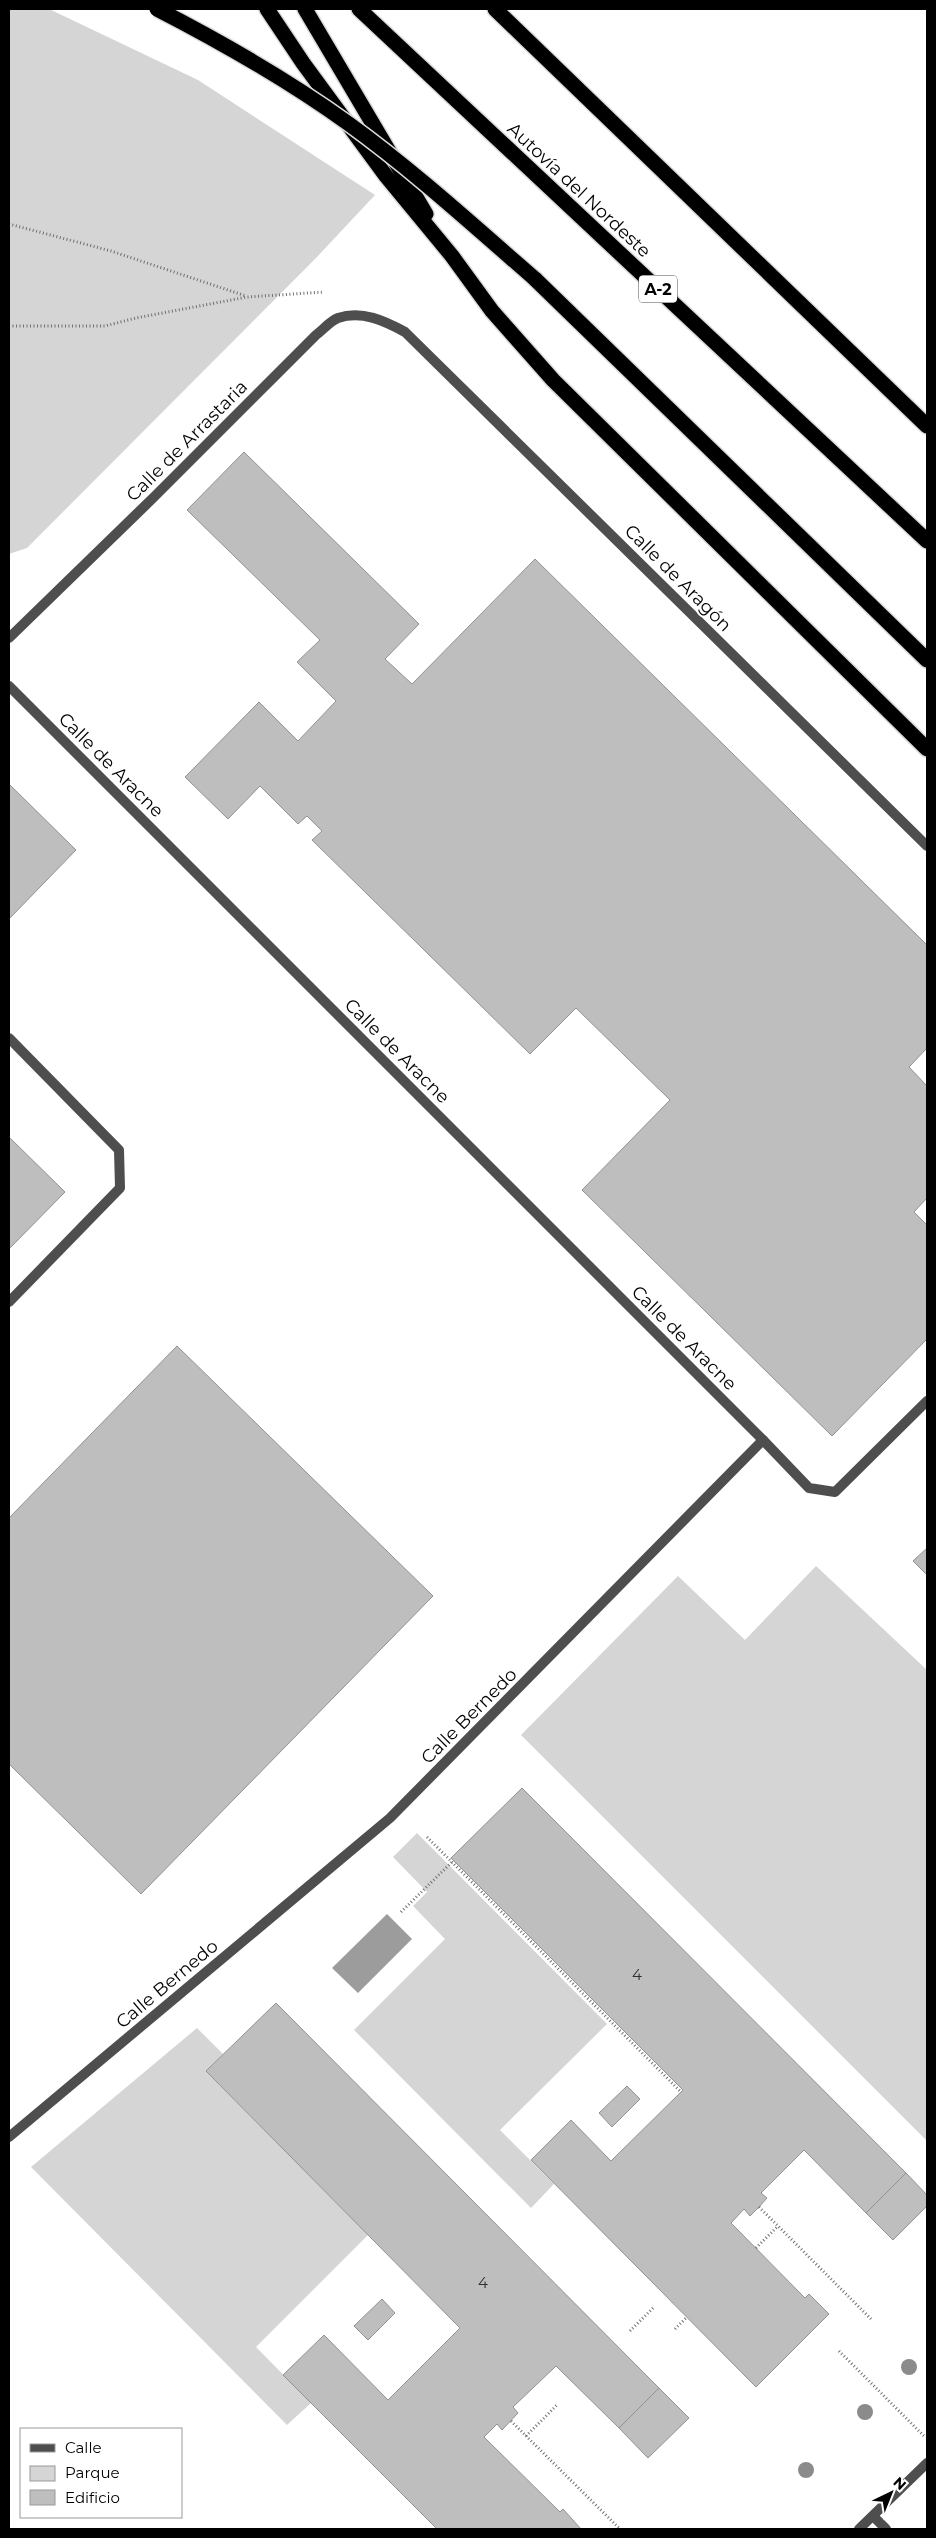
<svg xmlns="http://www.w3.org/2000/svg" width="936" height="2538" font-family="Montserrat,sans-serif">
	<style>
		.green { fill: #d5d5d5 }
		.water { fill: #9c9c9c }
		.building { fill: #bebebe; stroke: #929292 }
		.lines { fill: none; stroke-linecap: round; stroke-linejoin: round }
		.motorway-casing { stroke: #dbdbdb; stroke-width: 18 }
		.path { stroke: #707070; stroke-width: 3; stroke-dasharray: 1 2.5; stroke-linecap: butt }
		.service { stroke: #4e4e4e; stroke-width: 10 }
		.minor { stroke: #4e4e4e; stroke-width: 10 }
		.motorway { stroke: #000; stroke-width: 15 }
		.motorway-bridge-casing { stroke: #dbdbdb; stroke-width: 18; stroke-linecap: butt }
		.motorway-bridge { stroke: #000; stroke-width: 15 }
		.tree { fill: #8b8b8b }
		.labels { text-anchor: middle; dominant-baseline: central; stroke-width: 4; stroke-linejoin: round; paint-order: stroke }
		.number-label { font-size: 15px; fill: #303030 }
		.shield { fill: #fff; stroke: #4c4c4c; stroke-width: 1 }
		.shield-label { font-size: 16px; font-weight: bold; fill: #000 }
		.street-label { font-size: 18px; fill: #000; stroke: #fff }
	</style>
	<rect width="100%" height="100%" fill="#fff"/>
	<g class="green">
		<polygon points="9,9 49,9 198,80 375,195 316,258 27,548 9,554"/>
		<polygon points="816,1566 927,1670 927,2141 521,1735 678,1576 745,1640"/>
		<polygon points="417,1833 607,2024 500,2130 554,2184 531,2208 354,2030 445,1939 413,1906 427,1892 393,1857"/>
		<polygon points="197,2028 223,2054 206,2071 368,2235 256,2347 311,2403 287,2425 31,2167"/>
	</g>
	<polygon class="water" points="387,1914 412,1939 358,1993 332,1968"/>
	<g class="building">
		<polygon points="244,452 419,624 385,659 412,684 535,559 927,945 927,1048 909,1067 927,1086 927,1198 914,1212 927,1225 927,1339 832,1436 582,1190 670,1100 576,1008 530,1054 312,840 322,831 307,816 298,824 260,786 228,819 185,777 259,702 298,741 336,701 297,662 320,640 187,510"/>
		<polygon points="9,784 76,850 9,919"/>
		<polygon points="9,1137 65,1192 9,1249"/>
		<polygon points="177,1346 433,1596 141,1894 9,1764 9,1518"/>
		<polygon points="927,1548 927,1575 913,1561"/>
		<polygon points="522,1788 906,2173 866,2213 804,2150 761,2193 767,2198 759,2207 750,2216 744,2209 731,2223 805,2298 809,2294 829,2314 756,2387 531,2160 571,2120 611,2161 683,2090 451,1858"/>
		<polygon points="276,2003 659,2388 619,2428 556,2366 513,2407 518,2413 502,2430 497,2424 484,2437 560,2512 563,2509 581,2529 437,2529 283,2375 324,2335 388,2400 460,2328 206,2071"/>
		<polygon points="627,2086 640,2099 612,2127 599,2113"/>
		<polygon points="906,2173 927,2195 927,2206 893,2240 866,2213"/>
		<polygon points="382,2299 395,2313 368,2340 354,2326"/>
		<polygon points="659,2388 689,2418 648,2458 619,2428"/>
	</g>
	<g class="lines">
		<g class="motorway-casing">
			<g id="motorway">
				<polyline points="267,9 303,63 386,176 452,256 492,311 553,380 927,749"/>
				<polyline points="305,9 426,214"/>
				<polyline points="359,9 927,541"/>
				<polyline points="495,9 927,426"/>
				<polyline points="535,279 927,660"/>
			</g>
		</g>
		<g class="path">
			<polyline points="9,224 111,251 246,296"/>
			<polyline points="9,326 105,326 136,318 247,297 324,292"/>
			<polyline points="427,1837 681,2092"/>
			<polyline points="401,1912 452,1862"/>
			<polyline points="759,2207 871,2319"/>
			<polyline points="756,2248 777,2227"/>
			<polyline points="675,2329 687,2317"/>
			<polyline points="630,2331 654,2307"/>
			<polyline points="839,2351 925,2437"/>
			<polyline points="511,2421 620,2529"/>
			<polyline points="526,2436 558,2404"/>
		</g>
		<polyline class="service" points="9,1038 119,1150 120,1188 9,1302"/>
		<g class="minor">
			<path d="M9 638 153 498 316 335C323 330 330 321 338 318 362 310 385 321 405 332L927 846"/>
			<polyline points="9,686 763,1440"/>
			<polyline points="9,2137 390,1818 763,1440 809,1488 835,1492 927,1401"/>
			<polyline points="874,2517 886,2529"/>
			<polyline points="859,2529 927,2463"/>
		</g>
		<use href="#motorway" class="motorway"/>
		<g class="motorway-bridge-casing">
			<path id="motorway-bridge" d="M157 9C223 43 288 80 349 124 414 171 474 226 535 279"/>
		</g>
		<use href="#motorway-bridge" class="motorway-bridge"/>
	</g>
	<g class="tree">
		<circle cx="909" cy="2367" r="8"/>
		<circle cx="865" cy="2412" r="8"/>
		<circle cx="806" cy="2470" r="8"/>
	</g>
	<g class="labels">
		<g class="number-label">
			<text x="637" y="1974">4</text>
			<text x="483" y="2282">4</text>
		</g>
		<rect class="shield" x="639" y="275.5" width="38" height="27" rx="4"/>
		<g class="shield-label">
			<text x="658" y="289">A-2</text>
		</g>
		<g class="street-label">
			<text transform="translate(579 190) rotate(43)">Autovía del Nordeste</text>
			<text transform="translate(187 441) rotate(-45)">Calle de Arrastaria</text>
			<text transform="translate(678 578) rotate(45)">Calle de Aragón</text>
			<text transform="translate(111 765) rotate(45)">Calle de Aracne</text>
			<text transform="translate(397 1051) rotate(45)">Calle de Aracne</text>
			<text transform="translate(684 1338) rotate(45)">Calle de Aracne</text>
			<text transform="translate(469 1716) rotate(-45)">Calle Bernedo</text>
			<text transform="translate(167 1984) rotate(-40)">Calle Bernedo</text>
		</g>
	</g>
	<rect width="936" height="2538" fill="none" stroke="#000000" stroke-width="20"/>
	<rect x="20" y="2428" width="162" height="90" fill="#ffffff" stroke="#999999"/>
	<rect x="30" y="2444" width="25" height="8" fill="#4e4e4e" stroke="#999999"/>
	<text x="65" y="2453" font-size="15" fill="#000000">Calle</text>
	<rect x="30" y="2466" width="25" height="15" fill="#d5d5d5" stroke="#999999"/>
	<text x="65" y="2478" font-size="15" fill="#000000">Parque</text>
	<rect x="30" y="2490" width="25" height="15" fill="#bebebe" stroke="#999999"/>
	<text x="65" y="2503" font-size="15" fill="#000000">Edificio</text>
	<g transform="translate(891 2493) rotate(43)" stroke="#ffffff" stroke-width="4" paint-order="stroke">
	<path d="M0-4L9 19L0 12L-9 19Z" fill="#000000"/>
	<text y="-8" font-size="14" font-weight="bold" text-anchor="middle" fill="#000000">N</text>
	</g>
</svg>
